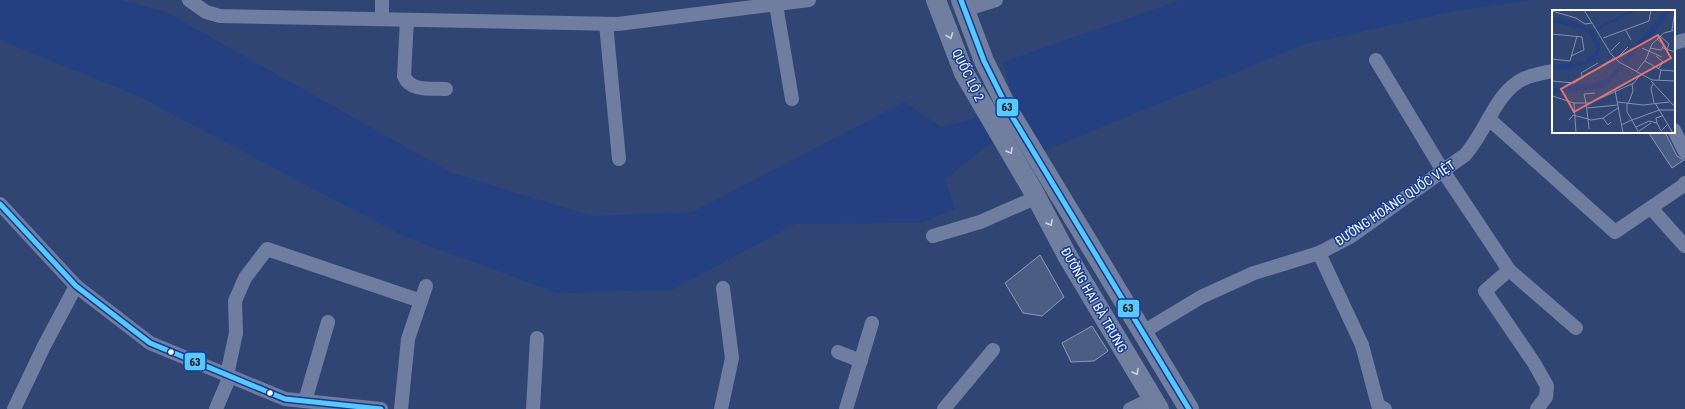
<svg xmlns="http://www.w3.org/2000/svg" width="1685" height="409" font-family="'Roboto Condensed',sans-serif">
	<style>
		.water { fill: #244080 }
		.building { fill: #4c5d83; stroke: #8e9ab6 }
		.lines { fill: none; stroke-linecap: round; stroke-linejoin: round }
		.minor { stroke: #6e7da0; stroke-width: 14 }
		.highway { stroke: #707ea0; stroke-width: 20 }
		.bus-1-casing { stroke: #143a92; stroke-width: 8 }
		.bus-1 { stroke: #58c9ff; stroke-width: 5 }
		.oneway { stroke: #cdd2de }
		.bus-dot { fill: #fff; stroke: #143a92; stroke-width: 1.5 }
		.labels { text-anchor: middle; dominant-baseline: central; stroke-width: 3; stroke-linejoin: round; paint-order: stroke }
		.street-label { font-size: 13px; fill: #fff; stroke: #143a92 }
		.inset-road { fill: none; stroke: #838fac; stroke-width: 1 }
		.view { fill: #e47373; fill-opacity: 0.15; stroke: #e47373; stroke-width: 2 }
		.inset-edge { fill: none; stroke: #fff; stroke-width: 2 }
		.line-badge { stroke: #143a92; stroke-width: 1.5 }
		.pale-badge-label { font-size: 11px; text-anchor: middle; font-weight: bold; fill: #111 }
	</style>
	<rect width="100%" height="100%" fill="#314575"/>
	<polygon class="water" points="0,0 121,0 166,12 452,173 592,216 692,212 904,102 941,127 970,120 1012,95 1003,62 1180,0 1531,0 1456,11 1305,44 1041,152 1027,127 984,148 945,180 955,209 921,223 795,224 672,290 557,293 403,236 136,95 0,40"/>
	<g class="building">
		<polygon points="1648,132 1665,132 1677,156 1684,160 1672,168"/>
		<polygon points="1040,255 1064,297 1042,316 1023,313 1005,283"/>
		<polygon points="1092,326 1108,351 1094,361 1071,362 1062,343"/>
	</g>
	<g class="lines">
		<g class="minor">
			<polyline points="189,0 206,12 220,16 618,24 809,0"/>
			<polyline points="382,0 382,19"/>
			<polyline points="776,5 792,99"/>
			<polyline points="964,10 996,0"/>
			<path d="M407 20 404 76C410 92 432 88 446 89"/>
			<polyline points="606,24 619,159"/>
			<polyline points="1674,43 1685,40"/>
			<polyline points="1376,60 1443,171 1509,270 1576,328"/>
			<polyline points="1489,119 1615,232 1684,185 1685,183"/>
			<polyline points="1674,130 1685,152"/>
			<polyline points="0,204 76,286 150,343 285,399 381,409"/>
			<polyline points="1651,208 1685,246"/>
			<polyline points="933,236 980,222 1035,198"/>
			<polyline points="1319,253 1362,345 1378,405 1385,409"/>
			<polyline points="1509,270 1485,291 1534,363 1547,386 1546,397 1537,409"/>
			<path d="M1143 332 1201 297 1254 273 1319 253 1350 237 1465 155C1486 132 1495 93 1523 79 1532 75 1543 73 1553 71"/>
			<polyline points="838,352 861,361"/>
			<polyline points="227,375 236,333 235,301 245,278 267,249 421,301"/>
			<polyline points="305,401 328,322"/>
			<polyline points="14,409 44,346 76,286"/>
			<polyline points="216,409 230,376"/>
			<polyline points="401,409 408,339 426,286"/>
			<polyline points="533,409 537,338"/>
			<polyline points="721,409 732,358 723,288"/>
			<polyline points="846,409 872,323"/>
			<polyline points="944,409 993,350"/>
			<polyline points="1130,409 1152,399"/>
		</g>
		<g class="highway">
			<polyline points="936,0 964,73 1032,189 1068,257 1159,409"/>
			<polyline points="961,0 984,61 1010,113 1189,409"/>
		</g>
		<g class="bus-1-casing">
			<g id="bus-1">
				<polyline points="961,0 984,61 1010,113 1189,409"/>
				<polyline points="0,204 76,286 150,343 285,399 381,409"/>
			</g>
		</g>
		<use href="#bus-1" class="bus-1"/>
	</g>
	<defs><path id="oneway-chevron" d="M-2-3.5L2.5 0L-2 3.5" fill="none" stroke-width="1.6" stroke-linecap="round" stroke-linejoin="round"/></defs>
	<g class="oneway">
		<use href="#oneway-chevron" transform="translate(950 36) rotate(68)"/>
		<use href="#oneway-chevron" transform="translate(1010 151) rotate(60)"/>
		<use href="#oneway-chevron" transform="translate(1050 223) rotate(61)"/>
		<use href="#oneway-chevron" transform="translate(1136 372) rotate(60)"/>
	</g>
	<g class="bus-dot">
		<circle cx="171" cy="352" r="3.5"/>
		<circle cx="270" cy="393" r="3.5"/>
	</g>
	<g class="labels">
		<g class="street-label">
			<text transform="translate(968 75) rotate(64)">QUỐC LỘ 2</text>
			<text transform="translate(1395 203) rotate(-34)">ĐƯỜNG HOÀNG QUỐC VIỆT</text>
			<text transform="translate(1094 300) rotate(60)">ĐƯỜNG HAI BÀ TRƯNG</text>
		</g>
	</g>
	<g transform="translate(1552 10)">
		<rect width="123" height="123" fill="#314575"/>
		<path d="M80 0H85L42 22 49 36 44 50 19 60H0V55L33 51 45 39 38 25 29 19 0 12V7L13 8 40 20ZM113 0H119L100 27 85 39 57 74 50 78 0 84V79L3 78 19 74H40L55 69Z" fill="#244080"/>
		<path class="inset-road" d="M32 0 59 44 67 52 100 70 123 71M0 1 24 8 33 14 40 13M73 19 79 30M120 20 123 1M0 24 30 27 32 40 19 46M108 26 117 34 115 39M51 28 97 11 99 0M90 38 110 47M98 38 109 40 112 35 105 29M111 38 123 42M59 41 68 32M104 46 111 52 107 58M65 48 76 37M0 49 18 51 25 26M93 51 109 60 107 70M109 60 123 61M85 61 94 49 100 34 112 23 123 20M31 68 29 63 46 53M0 71 22 73 62 48M99 71 123 97M101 74 99 78 102 93M63 80 71 123M0 86 22 93H38L82 73 88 65M66 92 91 95 117 92M22 93 24 123M34 93 36 109 39 110 51 108 66 98M34 93 32 84 43 83M75 93V102L80 110 107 100H123M103 93 121 123M76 94 81 81 80 74M35 98 66 95M51 108 56 115 59 112M17 110 21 105 36 109 37 119M105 113 109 121 115 115M69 115 80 110 87 123M84 117 97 111 105 113 104 108 110 106M87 121 99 113"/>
		<path class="view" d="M106 25 119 48 22 102 9 79Z"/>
		<rect width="123" height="123" class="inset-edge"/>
	</g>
	<g class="line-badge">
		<rect x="996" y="98" width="23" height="19" rx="4" fill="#58c9ff"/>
		<rect x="1117" y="299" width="23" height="19" rx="4" fill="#58c9ff"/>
		<rect x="184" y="352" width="22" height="19" rx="4" fill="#58c9ff"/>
	</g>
	<g class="pale-badge-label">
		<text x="1007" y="111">63</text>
		<text x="1128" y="312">63</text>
		<text x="195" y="366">63</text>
	</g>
</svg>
